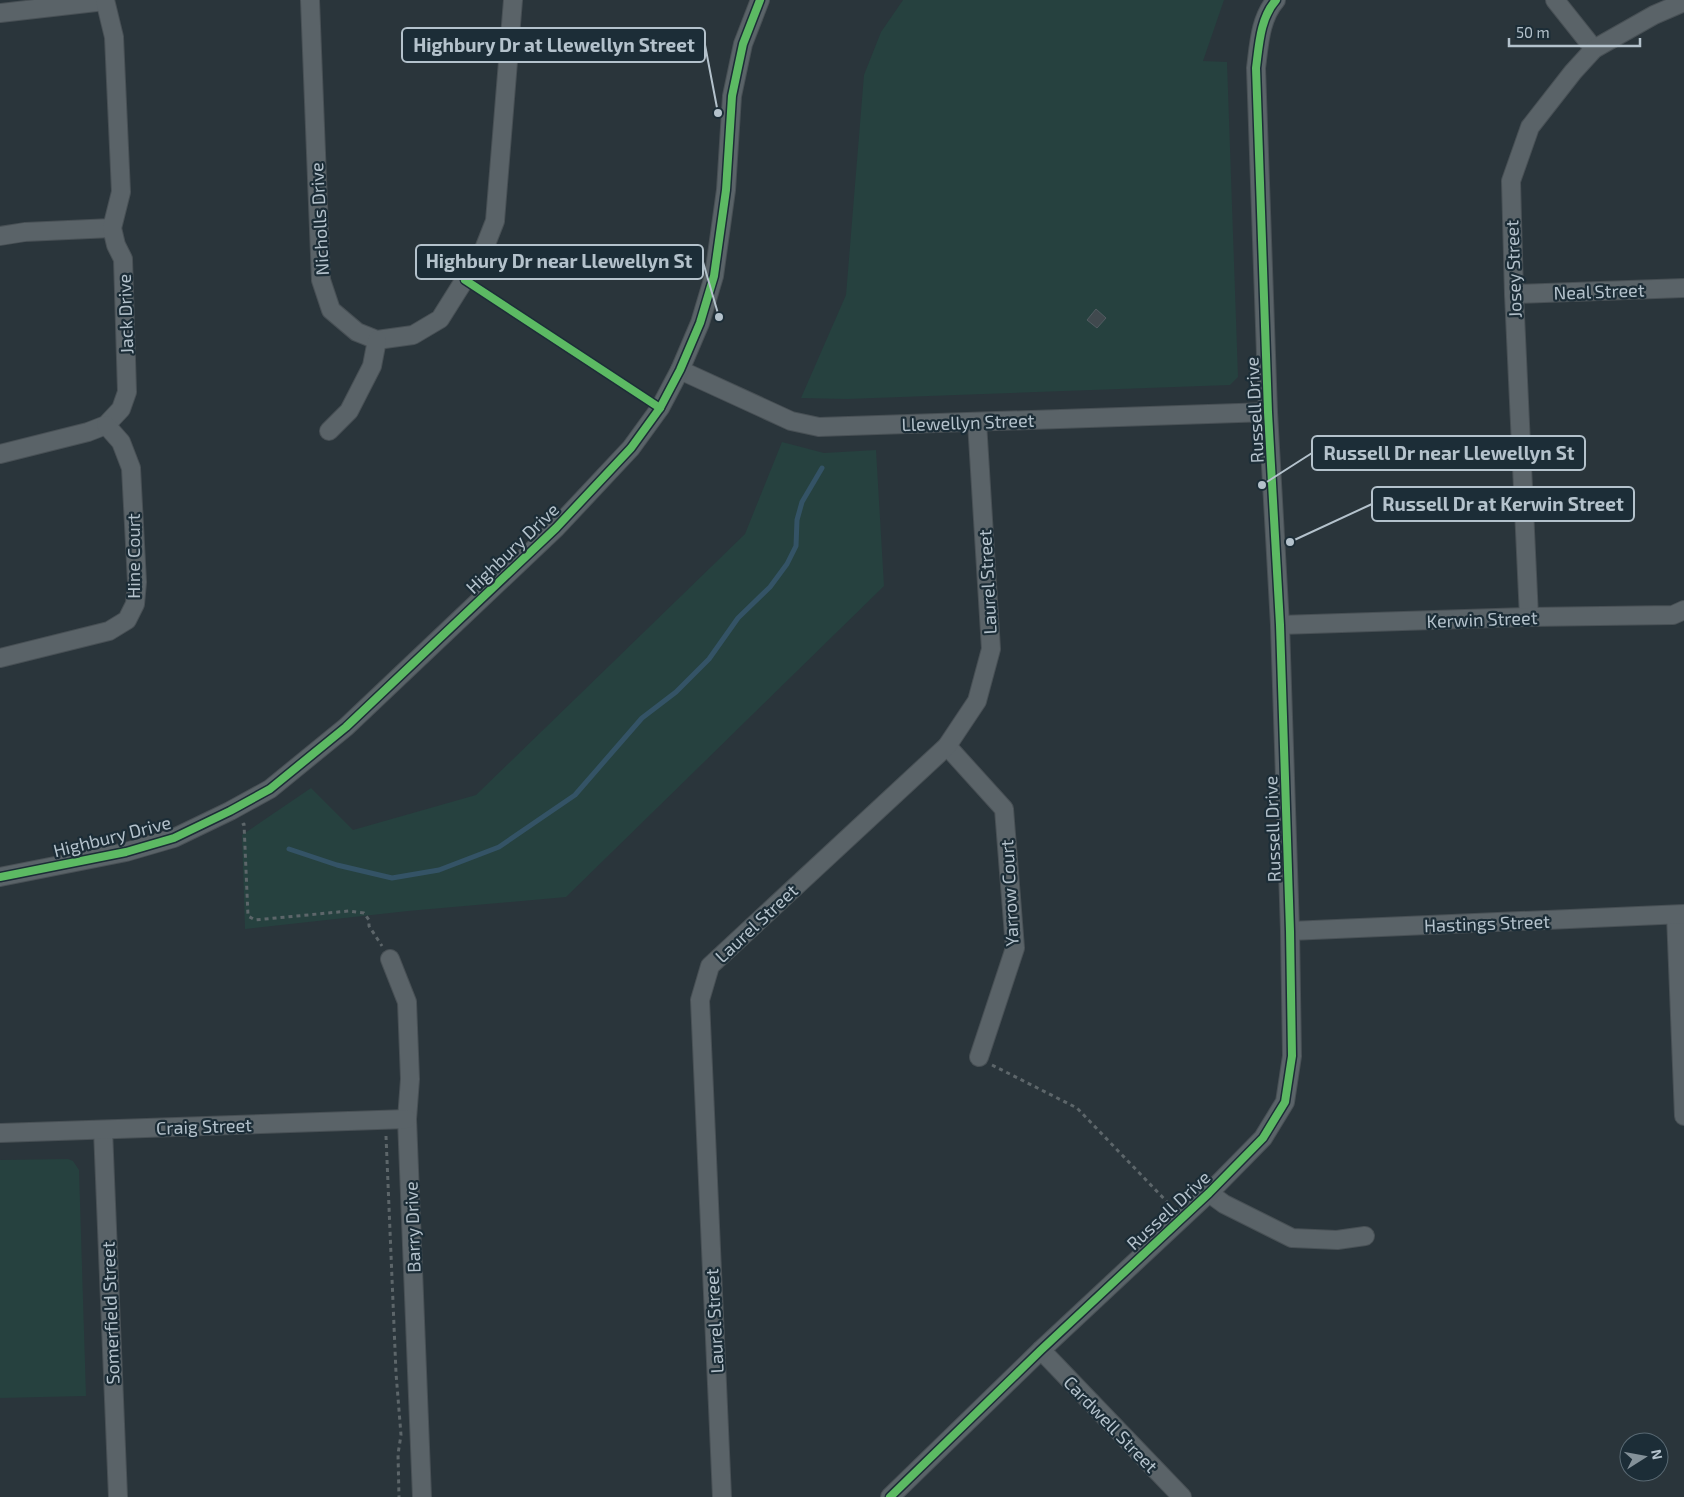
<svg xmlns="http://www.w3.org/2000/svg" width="1684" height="1497" font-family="'Exo 2',sans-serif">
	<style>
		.green { fill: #26413f }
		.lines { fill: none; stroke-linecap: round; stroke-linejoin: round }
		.stream { stroke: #345366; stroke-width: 5 }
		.building { fill: #40494e; stroke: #525c62 }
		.minor-casing { stroke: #485055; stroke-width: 20 }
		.path { stroke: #5d666a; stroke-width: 3; stroke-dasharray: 4 4; stroke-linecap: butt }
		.minor { stroke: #5a6368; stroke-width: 18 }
		.cycleway-casing { stroke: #1c2d37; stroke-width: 11 }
		.cycleway { stroke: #5cba63; stroke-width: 8 }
		.labels { text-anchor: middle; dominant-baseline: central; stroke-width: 4.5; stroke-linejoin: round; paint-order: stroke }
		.street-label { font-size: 18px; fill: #b4c2cc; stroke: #1c2d37 }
		.leader { fill: none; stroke: #b4c2cc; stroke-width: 2 }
		.callout-dot { fill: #b4c2cc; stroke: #1c2d37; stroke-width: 2 }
		.callout { fill: #1c2d37; stroke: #b4c2cc; stroke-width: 2 }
		.callout-label { font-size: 19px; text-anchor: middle; font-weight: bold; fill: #b4c2cc }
	</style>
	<rect width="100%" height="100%" fill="#2a353b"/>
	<g class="green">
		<polygon points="903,0 1224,0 1203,61 1227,62 1238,377 1230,385 847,399 801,398 846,295 864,75 881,32"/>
		<polygon points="782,442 824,453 876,450 884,586 566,897 408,911 245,929 242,835 311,788 353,830 476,795 745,534"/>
		<polygon points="68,1159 73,1161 79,1170 86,1396 0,1398 0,1160"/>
	</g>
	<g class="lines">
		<polyline class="stream" points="289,849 337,865 392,878 439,870 499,847 575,795 642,718 676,692 709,659 738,618 770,587 787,564 796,546 797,520 802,502 822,468"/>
	</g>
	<polygon class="building" points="1096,309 1106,318 1097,328 1087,320"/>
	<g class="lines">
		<g class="minor-casing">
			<g id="minor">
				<polyline points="310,0 321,280 331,310 357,332 377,340 413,335 440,319 484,249 495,221 513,0"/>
				<polyline points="1555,0 1594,49"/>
				<polyline points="0,13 105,1"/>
				<polyline points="0,236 25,232 112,228"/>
				<polyline points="1514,294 1684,288"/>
				<polyline points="680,370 791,421 819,427 1268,412"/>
				<polyline points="329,431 349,411 372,366 377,340"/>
				<polyline points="0,454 88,432 106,425 121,409 127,392 123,259 116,245 112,228 121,192 114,37 105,0"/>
				<polyline points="1529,617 1514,294 1511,181 1530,127 1573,72 1594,49 1654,15 1684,2"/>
				<polyline points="1280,625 1529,617 1673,615 1684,610"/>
				<polyline points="0,658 109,631 127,620 135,604 137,582 131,468 121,442 106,425"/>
				<polyline points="947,746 1004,809 1015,948 979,1057"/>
				<polyline points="0,877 126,852 174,838 230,811 270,789 346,727 556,528 631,448 660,408 680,370 700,323 714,276 726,190 732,96 743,44 760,0"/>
				<polyline points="1676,915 1684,1116"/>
				<polyline points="1290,931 1684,914"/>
				<polyline points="390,959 407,1002 410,1079 407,1119 422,1497"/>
				<polyline points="103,1130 118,1497"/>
				<polyline points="0,1133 407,1119"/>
				<polyline points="1209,1193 1224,1204 1292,1238 1337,1240 1365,1236"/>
				<polyline points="1041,1350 1182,1497"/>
				<polyline points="722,1497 700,1000 710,966 947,746 977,701 991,649 977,422"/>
				<path d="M890 1497 1041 1350 1209 1193 1263 1138 1285 1102 1292 1056 1290 931 1280 625 1268 412 1256 68C1259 45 1260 18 1276 0"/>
			</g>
		</g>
		<g class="path">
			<polyline points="242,825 244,824 248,916 255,920 349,911 364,913 369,920 369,926 382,946"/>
			<polyline points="992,1065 1077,1108 1171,1206"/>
			<polyline points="386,1136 396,1373 401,1435 398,1454 399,1497"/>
		</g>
		<use href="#minor" class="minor"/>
		<g class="cycleway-casing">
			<g id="cycleway">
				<polyline points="465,280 660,408"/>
				<polyline points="0,877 126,852 174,838 230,811 270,789 346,727 556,528 631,448 660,408 680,370 700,323 714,276 726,190 732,96 743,44 760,0"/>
				<path d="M890 1497 1041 1350 1209 1193 1263 1138 1285 1102 1292 1056 1290 931 1280 625 1268 412 1256 68C1259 45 1260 18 1276 0"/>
			</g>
		</g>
		<use href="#cycleway" class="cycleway"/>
	</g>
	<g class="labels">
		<g class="street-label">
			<text transform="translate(319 219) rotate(-93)">Nicholls Drive</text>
			<text transform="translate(1513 269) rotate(-92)">Josey Street</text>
			<text transform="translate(1599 291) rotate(-2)">Neal Street</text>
			<text transform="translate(125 314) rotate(-92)">Jack Drive</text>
			<text transform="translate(1254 410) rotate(-93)">Russell Drive</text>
			<text transform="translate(968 422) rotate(-2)">Llewellyn Street</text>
			<text transform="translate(512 548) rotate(-44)">Highbury Drive</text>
			<text transform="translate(133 556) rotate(-90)">Hine Court</text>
			<text transform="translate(987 582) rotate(-93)">Laurel Street</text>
			<text transform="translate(1482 619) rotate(-2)">Kerwin Street</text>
			<text transform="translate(1272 829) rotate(-92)">Russell Drive</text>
			<text transform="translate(112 836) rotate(-14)">Highbury Drive</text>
			<text transform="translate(1009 893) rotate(-93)">Yarrow Court</text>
			<text transform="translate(756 923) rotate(-43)">Laurel Street</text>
			<text transform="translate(1487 923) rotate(-2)">Hastings Street</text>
			<text transform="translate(204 1126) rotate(-2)">Craig Street</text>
			<text transform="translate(1168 1210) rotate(-43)">Russell Drive</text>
			<text transform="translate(412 1227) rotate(-92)">Barry Drive</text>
			<text transform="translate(110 1313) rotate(-92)">Somerfield Street</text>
			<text transform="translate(714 1321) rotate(-93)">Laurel Street</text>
			<text transform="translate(1111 1424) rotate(46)">Cardwell Street</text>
		</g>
	</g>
	<path class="leader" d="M718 113L705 45M719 317L703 262M1262 485L1312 453M1290 542L1372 504"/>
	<g class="callout-dot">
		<circle cx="718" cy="113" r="5"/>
		<circle cx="719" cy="317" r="5"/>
		<circle cx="1262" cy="485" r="5"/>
		<circle cx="1290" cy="542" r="5"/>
	</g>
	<g class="callout">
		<rect x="402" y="28" width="303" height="34" rx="5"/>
		<rect x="416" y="245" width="287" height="34" rx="5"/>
		<rect x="1312" y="436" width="273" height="34" rx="5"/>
		<rect x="1372" y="487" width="262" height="34" rx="5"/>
	</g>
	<g class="callout-label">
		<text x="554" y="52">Highbury Dr at Llewellyn Street</text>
		<text x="559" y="268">Highbury Dr near Llewellyn St</text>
		<text x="1449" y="460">Russell Dr near Llewellyn St</text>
		<text x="1503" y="511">Russell Dr at Kerwin Street</text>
	</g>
	<g transform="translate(1644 1457) rotate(79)"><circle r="24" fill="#1c2d37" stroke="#596973"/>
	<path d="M0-4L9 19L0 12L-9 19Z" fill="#849199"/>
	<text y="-8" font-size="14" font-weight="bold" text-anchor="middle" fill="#b4c2cc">N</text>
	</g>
	<path d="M1509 38v8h131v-8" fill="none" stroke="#b4c2cc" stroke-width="2.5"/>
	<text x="1516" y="38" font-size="15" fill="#b4c2cc" stroke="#1c2d37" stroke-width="4" paint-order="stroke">50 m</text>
</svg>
